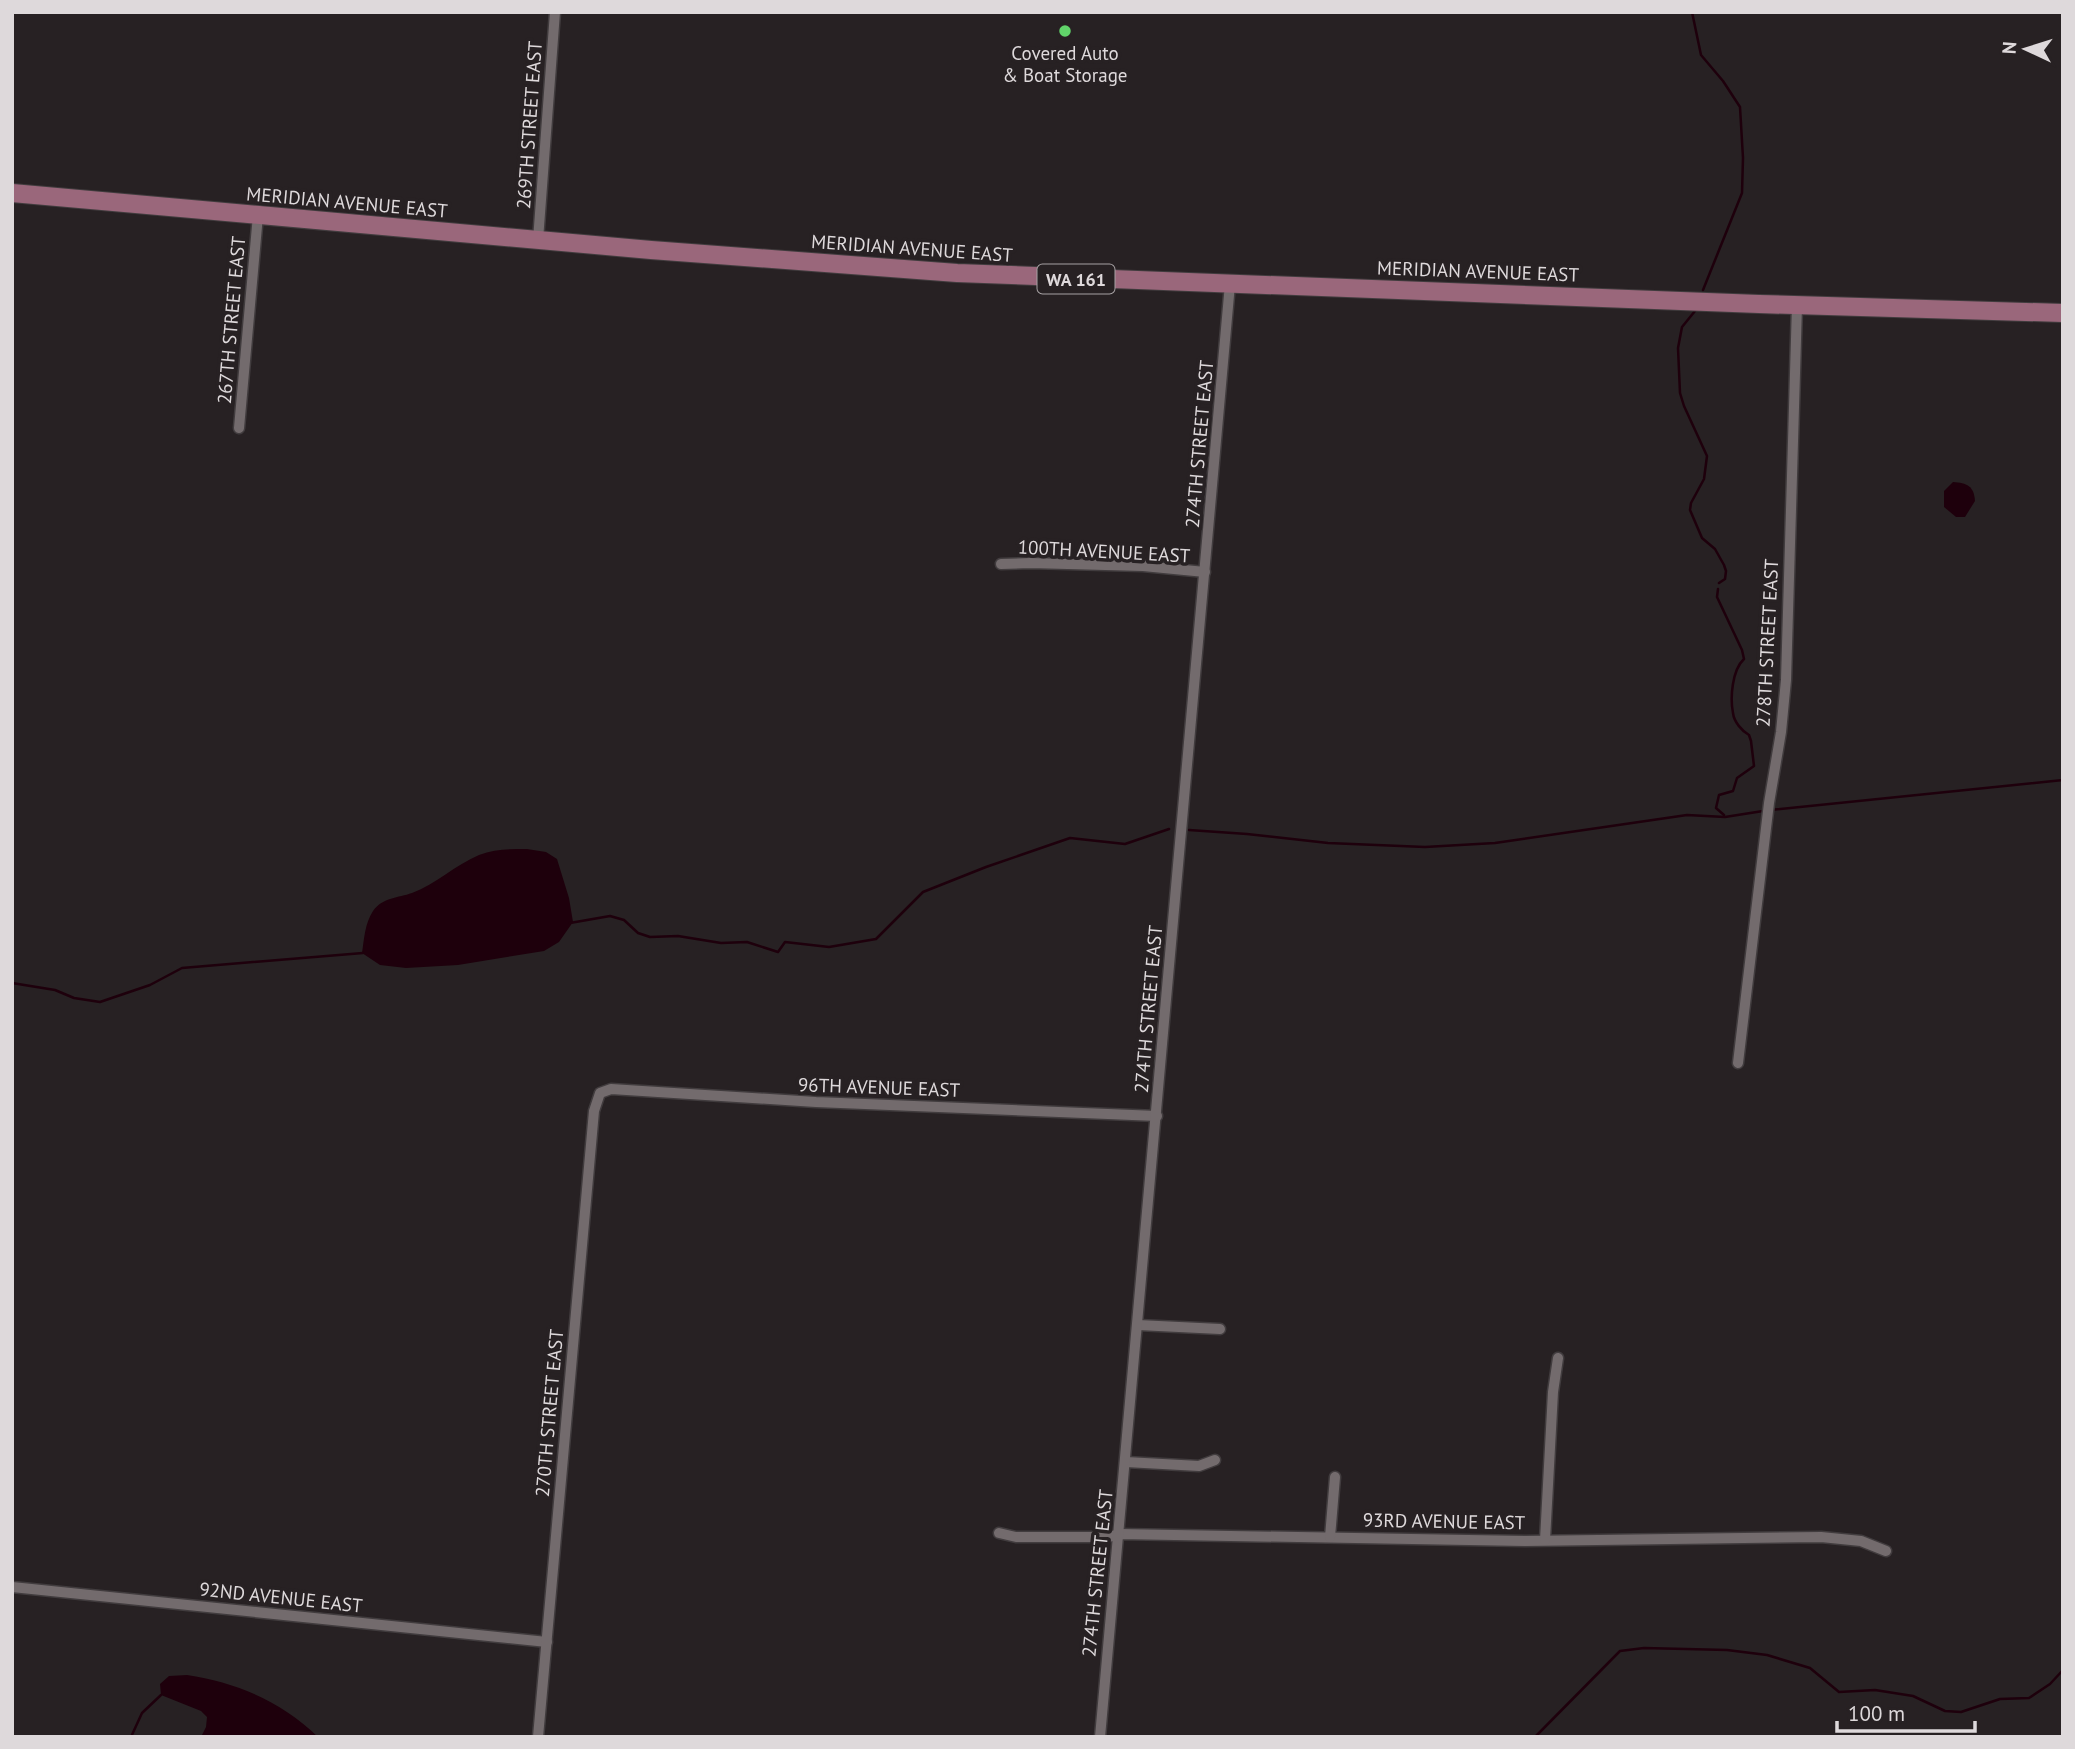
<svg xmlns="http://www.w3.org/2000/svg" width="2075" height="1749" font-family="'PT Sans',sans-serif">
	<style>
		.water { fill: #1e000c }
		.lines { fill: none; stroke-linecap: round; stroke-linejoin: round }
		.stream { stroke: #1e000c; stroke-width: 2.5 }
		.street-casing { stroke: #413c3e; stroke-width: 13 }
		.primary-casing { stroke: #413c3e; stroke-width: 20 }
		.street { stroke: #736b6d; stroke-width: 10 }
		.primary { stroke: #9a677b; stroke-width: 18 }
		.poi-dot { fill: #61d46a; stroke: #272123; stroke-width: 2.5 }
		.labels { text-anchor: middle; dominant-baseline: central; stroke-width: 7; stroke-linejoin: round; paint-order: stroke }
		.shield { fill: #272123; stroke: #a7a2a4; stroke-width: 2 }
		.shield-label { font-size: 18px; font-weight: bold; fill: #ded9db }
		.poi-label { font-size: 19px; fill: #ded9db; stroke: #272123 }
		.street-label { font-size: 19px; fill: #ded9db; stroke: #272123 }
	</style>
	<rect width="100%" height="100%" fill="#272123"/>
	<g class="water">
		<path d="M1953 482C1967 483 1974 486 1975 501L1965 517H1956L1944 507V491Z"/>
		<path d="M527 849 546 852 557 859 569 898 573 922 559 942 544 951 458 965 406 968 380 965 362 953C364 939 365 923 373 911 383 897 398 898 412 893 436 884 455 865 479 855 495 849 511 849 527 849Z"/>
		<path d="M187 1675C236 1682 282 1702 318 1737H201L206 1727 207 1717 201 1711 161 1695 160 1684 169 1676Z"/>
	</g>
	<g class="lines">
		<g class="stream">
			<polyline points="1692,12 1701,55 1723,81 1740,107 1743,158 1742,193 1703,290"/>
			<polyline points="1695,311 1682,327 1678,348 1680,393 1684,406 1707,456 1704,479 1691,503 1690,510 1702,538 1715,549 1724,565 1726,571 1725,579 1719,583"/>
			<path d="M1718 589 1717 597 1742 650 1744 659C1732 670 1730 698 1733 713 1734 722 1742 731 1749 735L1751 741 1754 766 1737 778 1733 791 1719 795 1716 808 1724 815"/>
			<polyline points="1770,810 2063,780"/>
			<polyline points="1189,830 1247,834 1328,843 1425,847 1495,843 1687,815 1725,817 1763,811"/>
			<polyline points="570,923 610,916 624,920 638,933 650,937 678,936 721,943 747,942 778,952 785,942 829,947 876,939 923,892 986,867 1070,838 1125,844 1169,829"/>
			<polyline points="12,983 55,990 74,998 100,1002 150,985 182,968 363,953"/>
			<polyline points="131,1737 142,1713 161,1695"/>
			<polyline points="1535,1737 1620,1651 1644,1648 1727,1650 1767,1655 1810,1668 1839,1692 1875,1690 1913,1696 1945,1711 1961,1712 2000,1699 2029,1698 2050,1684 2063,1670"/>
		</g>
		<g class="street-casing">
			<g id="street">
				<polyline points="538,240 555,12"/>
				<polyline points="239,428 258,215"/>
				<polyline points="1001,564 1030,563 1143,566 1205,572"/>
				<polyline points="1738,1063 1769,803 1781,732 1786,680 1797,305"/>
				<polyline points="1138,1325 1220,1329"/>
				<polyline points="1126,1462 1199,1466 1215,1460"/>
				<polyline points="999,1533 1016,1537 1109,1537 1119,1534 1525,1541 1821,1537 1861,1541 1886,1551"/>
				<polyline points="1330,1537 1335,1477"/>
				<polyline points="1545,1540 1553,1392 1558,1358"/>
				<polyline points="12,1587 547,1642"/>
				<polyline points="538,1737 594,1111 600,1093 611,1089 816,1102 1157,1116"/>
				<polyline points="1100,1737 1230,284"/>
			</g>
		</g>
		<g class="primary-casing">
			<polyline id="primary" points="12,193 651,250 957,273 1759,304 2063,313"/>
		</g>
		<use href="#street" class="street"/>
		<use href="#primary" class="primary"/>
	</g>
	<circle class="poi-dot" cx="1065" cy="31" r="7"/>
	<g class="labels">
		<rect class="shield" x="1037.5" y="264.5" width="77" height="29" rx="5"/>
		<g class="shield-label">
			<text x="1076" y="279">WA 161</text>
		</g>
		<g class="poi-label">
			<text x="1065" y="53">Covered Auto<tspan x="1065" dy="22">&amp; Boat Storage</tspan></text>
		</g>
		<g class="street-label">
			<text transform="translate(529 125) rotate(-86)">269TH STREET EAST</text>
			<text transform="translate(347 202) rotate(5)">MERIDIAN AVENUE EAST</text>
			<text transform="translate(912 248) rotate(4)">MERIDIAN AVENUE EAST</text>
			<text transform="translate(1478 271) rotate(2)">MERIDIAN AVENUE EAST</text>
			<text transform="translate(231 320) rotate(-85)">267TH STREET EAST</text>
			<text transform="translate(1199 444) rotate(-85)">274TH STREET EAST</text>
			<text transform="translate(1104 551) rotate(3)">100TH AVENUE EAST</text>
			<text transform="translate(1767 643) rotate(-87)">278TH STREET EAST</text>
			<text transform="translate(1148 1009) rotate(-85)">274TH STREET EAST</text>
			<text transform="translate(879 1087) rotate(2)">96TH AVENUE EAST</text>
			<text transform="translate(549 1413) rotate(-85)">270TH STREET EAST</text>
			<text transform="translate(1444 1521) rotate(1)">93RD AVENUE EAST</text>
			<text transform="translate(1097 1573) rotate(-84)">274TH STREET EAST</text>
			<text transform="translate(281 1597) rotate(6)">92ND AVENUE EAST</text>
		</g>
	</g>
	<rect width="2075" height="1749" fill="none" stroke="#ded9db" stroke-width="28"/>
	<g transform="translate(2026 49) rotate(274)" stroke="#272123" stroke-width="5" paint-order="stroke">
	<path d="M0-5L12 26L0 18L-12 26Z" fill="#ded9db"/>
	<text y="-10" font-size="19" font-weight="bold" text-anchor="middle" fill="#ded9db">N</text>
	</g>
	<path d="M1837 1721v10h138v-10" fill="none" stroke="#ded9db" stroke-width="3.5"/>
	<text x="1848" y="1721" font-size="21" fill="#ded9db" stroke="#272123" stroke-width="5" paint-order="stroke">100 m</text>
</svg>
